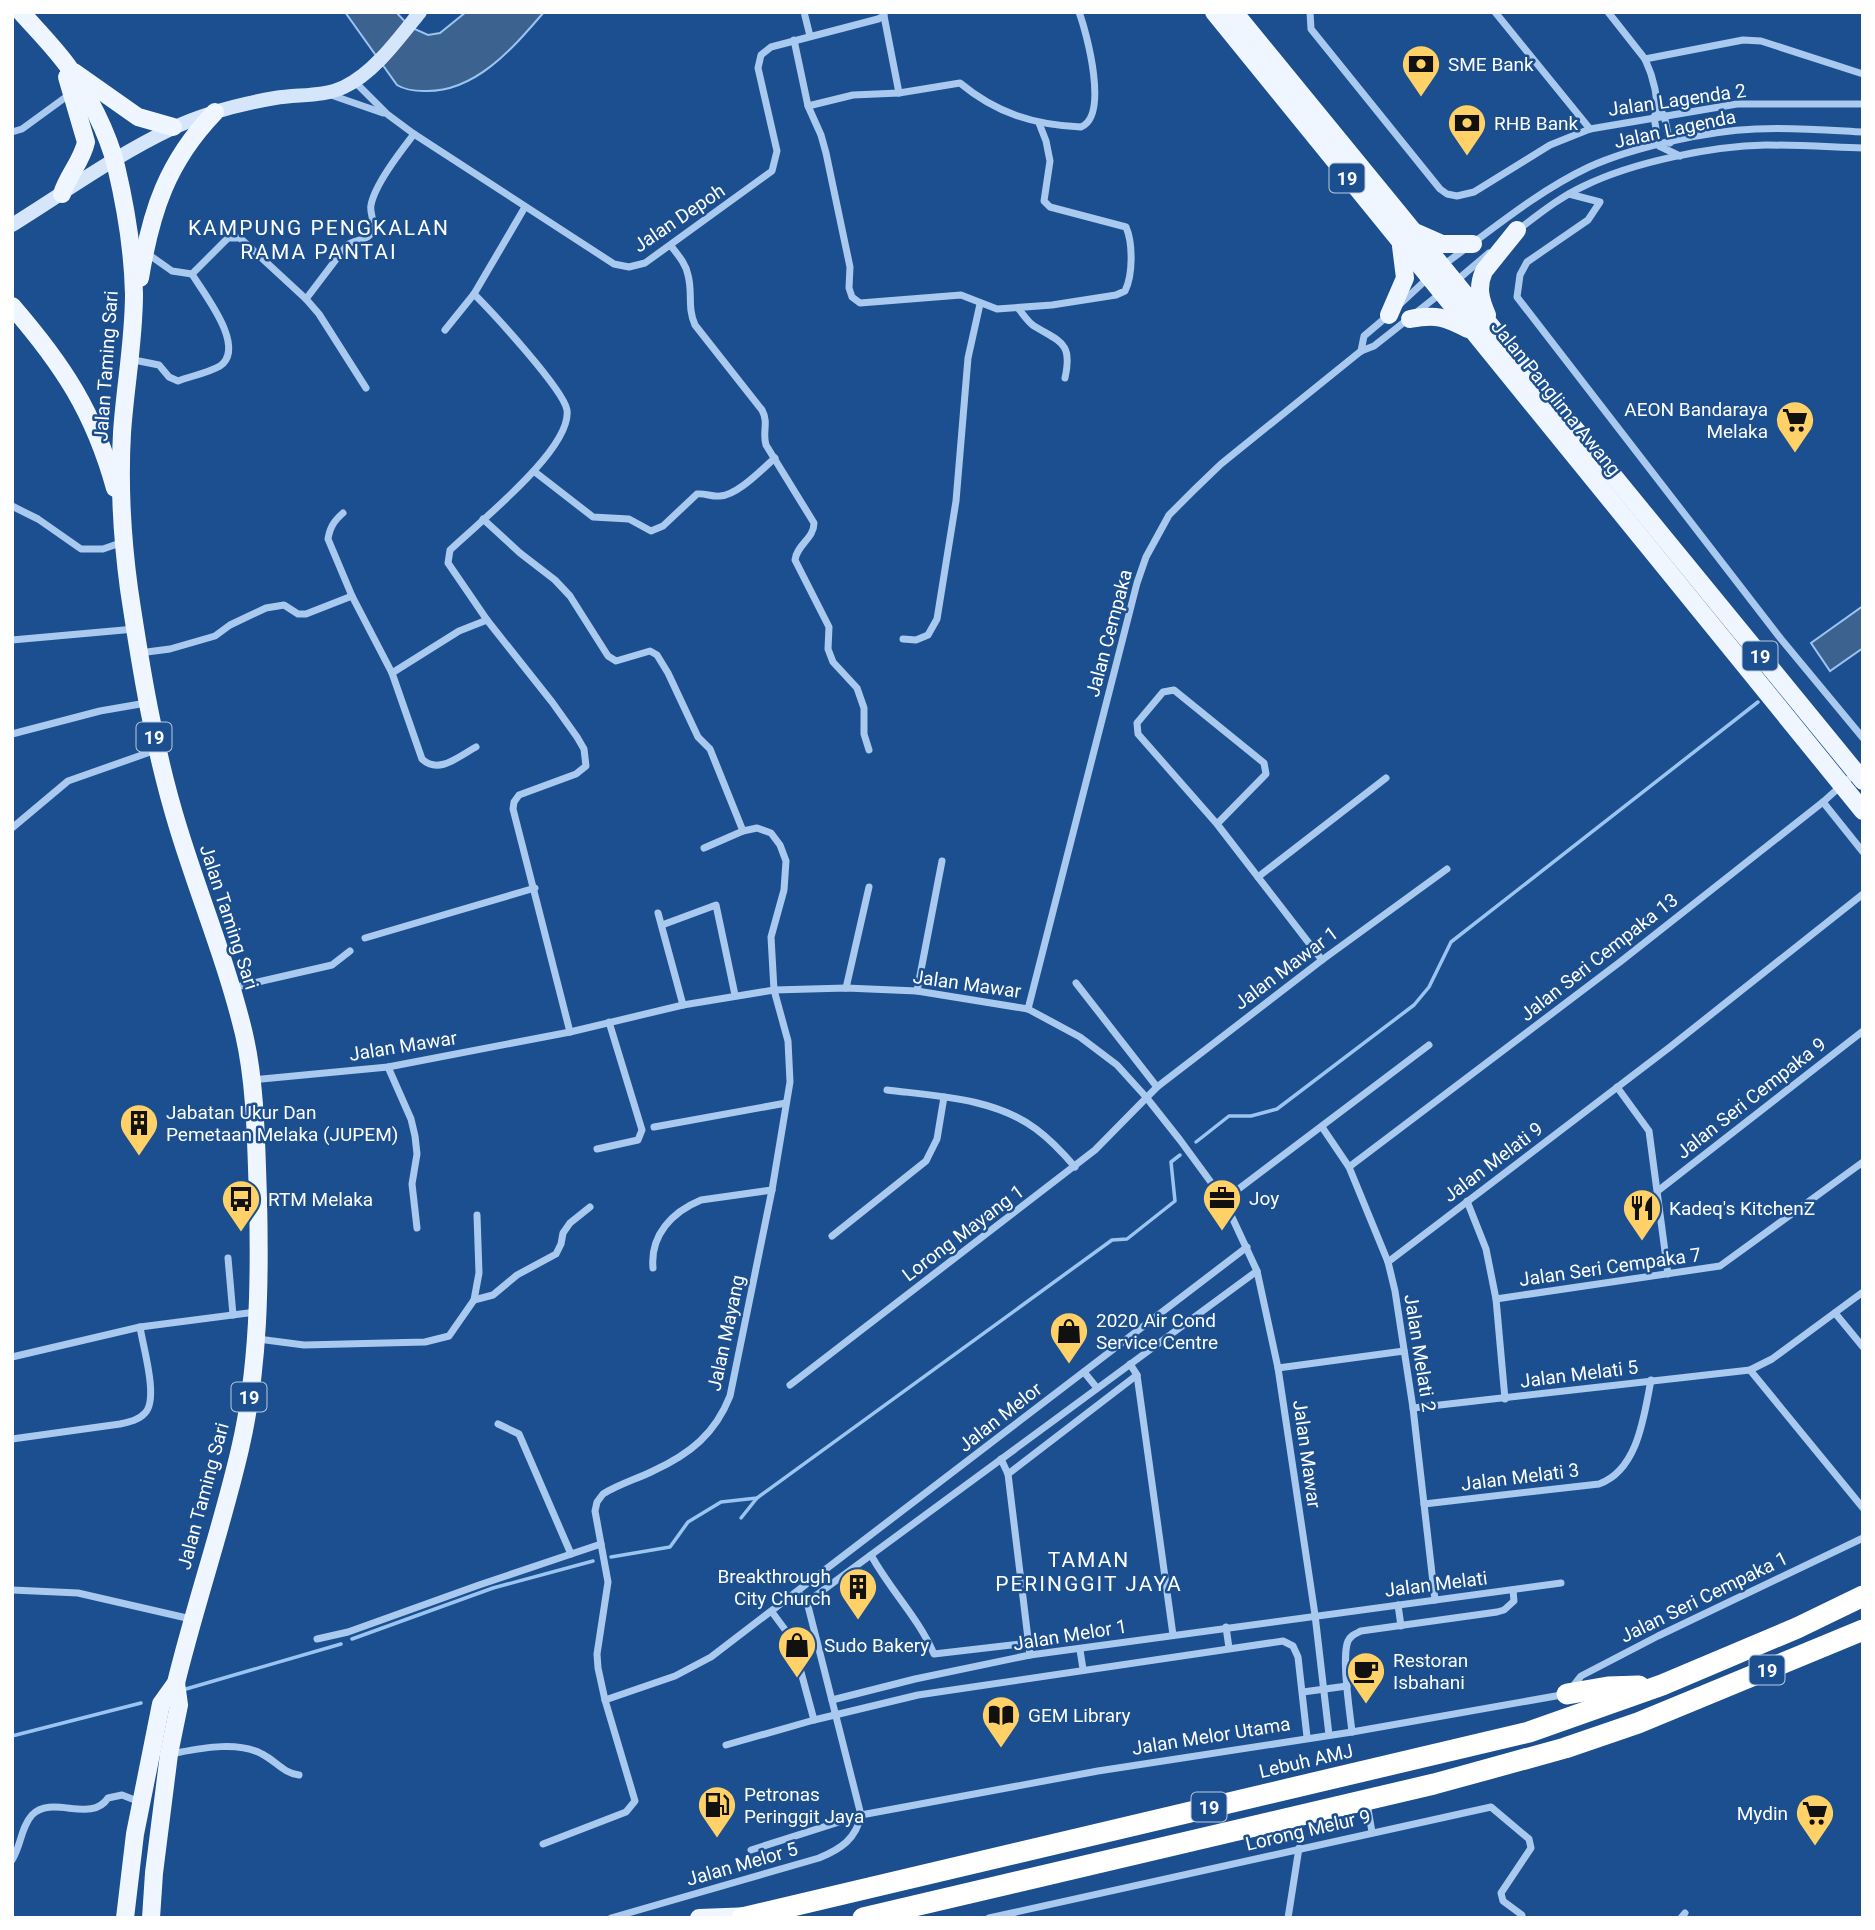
<svg xmlns="http://www.w3.org/2000/svg" width="1875" height="1930" font-family="Roboto,sans-serif">
	<style>
		.water { fill: #3c6290; stroke: #9cc4f0; stroke-width: 2 }
		.lines { fill: none; stroke-linecap: round; stroke-linejoin: round }
		.stream { stroke: #9cc4f0; stroke-width: 3.5 }
		.street { stroke: #a9c9ee; stroke-width: 7 }
		.secondary { stroke: #d6e6fa; stroke-width: 14 }
		.primary { stroke: #f0f6ff; stroke-width: 18 }
		.highway { stroke: #fff; stroke-width: 21 }
		.labels { text-anchor: middle; dominant-baseline: central; stroke-width: 5; stroke-linejoin: round; paint-order: stroke }
		.shield { fill: #1b4f8f; stroke: #bbcadd; stroke-width: 2 }
		.shield-label { font-size: 18px; font-weight: bold; fill: #fff }
		.poi-label { font-size: 19px; fill: #fff; stroke: #1b4f8f; text-anchor: start }
		.street-label { font-size: 19px; fill: #fff; stroke: #1b4f8f }
		.neighbourhood-label { font-size: 21px; letter-spacing: 2px; fill: #fff; stroke: #1b4f8f }
	</style>
	<rect width="100%" height="100%" fill="#1b4f8f"/>
	<g class="water">
		<path d="M345 12H396L410 27 428 35 440 33 466 12H544C513 48 475 93 424 91 414 91 405 90 397 85Z"/>
		<polygon points="1863,606 1863,648 1830,671 1811,643"/>
	</g>
	<g class="lines">
		<g class="stream">
			<polyline points="1196,1142 1229,1116 1251,1116 1277,1109 1414,1005 1429,987 1451,942 1758,702"/>
			<polyline points="741,1518 757,1498"/>
			<polyline points="611,1557 670,1547 688,1522 721,1502 757,1498 1112,1240 1127,1239 1175,1201 1171,1162 1180,1155"/>
			<polyline points="352,1639 493,1588 593,1561"/>
			<polyline points="186,1689 341,1644"/>
			<polyline points="12,1736 141,1703"/>
		</g>
		<g class="street">
			<polyline points="804,12 810,36"/>
			<polyline points="1310,12 1311,29 1440,189 1447,194 1457,196 1474,192 1550,145 1590,129 1737,104 1863,104"/>
			<polyline points="1495,12 1590,129"/>
			<polyline points="1608,12 1645,59 1651,74 1655,89 1658,109 1654,117 1659,146 1680,156"/>
			<polyline points="884,16 899,93"/>
			<path d="M794 40 808 106 821 135 826 153 850 267 849 288 852 297 860 303 961 295 997 309 1052 305 1116 295 1125 291C1133 275 1133 243 1126 227L1050 207 1044 201 1050 161 1046 141 1039 123"/>
			<polyline points="1645,59 1743,40 1761,41 1863,74"/>
			<polyline points="354,81 387,114 414,134 614,264 629,267 645,263 772,171 777,151 758,68 761,55 771,47 878,19 884,16 884,12"/>
			<polyline points="331,95 383,113"/>
			<path d="M808 106 853 95 899 93 960 83C996 113 1034 125 1081 127 1109 116 1087 34 1079 12"/>
			<polyline points="1661,112 1664,115 1670,143"/>
			<polyline points="12,132 22,129 70,94"/>
			<polyline points="1569,194 1600,202 1588,220 1527,262 1520,275 1517,297 1781,639 1863,738"/>
			<path d="M1518 230C1539 214 1560 197 1584 186 1633 162 1712 146 1766 145 1798 145 1831 147 1863 148"/>
			<path d="M671 246C678 255 686 264 688 275 693 294 687 307 695 325L762 410C769 423 762 432 766 445L814 523C814 539 797 544 795 560L829 627 828 649 833 662 857 688 864 708V734L869 750"/>
			<polyline points="145,252 172,271 192,274 228,238 240,238 306,299 319,314 366,388"/>
			<path d="M1442 266C1489 232 1536 192 1589 167 1633 147 1707 131 1756 129 1791 127 1827 130 1863 132"/>
			<polyline points="1456,281 1489,253"/>
			<path d="M474 294C492 312 564 390 567 410 572 449 478 523 450 550L448 563 487 620 552 702 577 737 584 749 586 766 576 774 519 795 514 802 513 809 570 1032"/>
			<path d="M306 299 347 245C354 240 368 240 371 233 377 223 369 214 371 205 375 184 401 151 414 134"/>
			<polyline points="1398,306 1428,278"/>
			<path d="M1018 308C1023 314 1028 322 1034 326 1060 342 1073 342 1065 378"/>
			<polyline points="445,330 474,294 525,207"/>
			<polyline points="1361,351 1364,336 1390,314"/>
			<path d="M129 359 159 365 169 377 178 381C191 376 208 373 220 366 247 347 204 294 192 274"/>
			<path d="M535 472 593 517 629 519 651 531 663 526 697 494C705 493 712 497 720 496 738 495 762 469 775 458"/>
			<polyline points="12,506 38,519 81,549 103,549 123,542"/>
			<path d="M343 513C334 521 330 527 328 539L352 596"/>
			<polyline points="483,519 520,553 555,580 570,596 608,656 616,661 650,651 657,655 668,673 698,737 710,749 743,831"/>
			<polyline points="903,639 916,640 928,635 937,619 956,501 968,358 980,304"/>
			<polyline points="12,640 135,629"/>
			<path d="M139 653 170 649 215 636 230 625 266 608 284 605 298 614H306L352 596 392 673 422 759C439 775 459 756 476 747"/>
			<polyline points="392,673 459,631 487,620"/>
			<polyline points="12,734 100,711 146,703"/>
			<polyline points="1823,802 1863,852"/>
			<polyline points="1217,824 1266,774 1264,763 1174,690 1163,692 1137,723 1138,734 1217,824 1322,960"/>
			<polyline points="12,828 68,781 156,750"/>
			<polyline points="1258,877 1386,778"/>
			<polyline points="658,913 683,1005"/>
			<polyline points="662,925 716,905 735,995"/>
			<polyline points="365,938 535,888"/>
			<polyline points="1076,983 1157,1087"/>
			<polyline points="232,988 332,965 350,951"/>
			<polyline points="846,988 869,887"/>
			<polyline points="917,991 942,861"/>
			<polyline points="1028,1009 1137,583 1146,557 1169,515 1195,489 1221,464 1361,351 1374,346 1441,293"/>
			<polyline points="388,1067 411,1119 415,1136 417,1154 412,1184 417,1228"/>
			<polyline points="251,1080 388,1067 570,1032 683,1005 774,990 846,988 917,991 1028,1009 1080,1037 1117,1065 1146,1097 1180,1140 1224,1200 1257,1271 1278,1368 1315,1615 1329,1735"/>
			<polyline points="1617,1087 1649,1131 1668,1274"/>
			<path d="M887 1090C936 1096 995 1098 1036 1129 1051 1140 1063 1153 1075 1167"/>
			<polyline points="654,1127 786,1103"/>
			<polyline points="1322,1127 1349,1167 1388,1262 1395,1291 1413,1408 1435,1600"/>
			<polyline points="597,1149 638,1140 642,1130 609,1022"/>
			<polyline points="1349,1167 1620,962 1823,802 1863,766"/>
			<polyline points="1659,1190 1863,1031"/>
			<polyline points="1224,1200 1429,1045"/>
			<polyline points="1467,1201 1486,1249 1496,1299 1505,1399"/>
			<polyline points="832,1236 926,1161 937,1139 944,1097"/>
			<polyline points="228,1258 233,1315"/>
			<polyline points="1388,1262 1670,1047 1863,894"/>
			<path d="M653 1268C650 1235 672 1212 701 1200L772 1190"/>
			<polyline points="1496,1299 1720,1266 1863,1162"/>
			<polyline points="474,1300 493,1295 517,1275 556,1254 561,1244 563,1233 570,1223 590,1207"/>
			<polyline points="1835,1313 1863,1347"/>
			<polyline points="258,1339 304,1345 425,1342 449,1336 474,1300 479,1273 477,1215"/>
			<polyline points="12,1357 140,1327 256,1312"/>
			<polyline points="1130,1364 1137,1375 1173,1635"/>
			<polyline points="1278,1368 1404,1351"/>
			<polyline points="1750,1370 1863,1508"/>
			<polyline points="1084,1372 1097,1388"/>
			<polyline points="790,1385 1095,1150 1157,1087 1322,960 1447,869"/>
			<polyline points="1413,1408 1750,1370 1772,1359 1863,1292"/>
			<polyline points="498,1424 519,1434 571,1554"/>
			<path d="M12 1439 120 1424C129 1422 139 1420 145 1413 159 1399 143 1347 140 1327"/>
			<polyline points="1001,1459 1008,1474 1030,1655"/>
			<polyline points="1008,1474 1137,1375"/>
			<path d="M1424 1504 1599 1484C1638 1470 1644 1416 1651 1380"/>
			<path d="M871 1555C890 1590 918 1617 934 1654L1028 1643"/>
			<polyline points="12,1590 78,1593 191,1619"/>
			<polyline points="807,1602 1257,1271"/>
			<polyline points="1398,1605 1401,1626"/>
			<polyline points="772,1612 792,1639 814,1720"/>
			<polyline points="1226,1627 1229,1648"/>
			<polyline points="317,1639 348,1632 479,1585 601,1544"/>
			<polyline points="1080,1650 1083,1669"/>
			<polyline points="1303,1692 1347,1686"/>
			<polyline points="605,1700 675,1676 711,1657 1247,1247"/>
			<polyline points="832,1700 915,1679 1030,1655 1561,1583"/>
			<path d="M1352 1732C1350 1713 1341 1657 1348 1641 1351 1635 1355 1634 1361 1631L1497 1612 1504 1610 1514 1601 1513 1590"/>
			<polyline points="726,1745 814,1720 918,1695 1283,1641 1293,1646 1298,1657 1307,1737"/>
			<path d="M170 1754C198 1749 236 1740 262 1754 276 1761 283 1773 299 1775"/>
			<polyline points="1367,1803 1372,1832"/>
			<path d="M543 1844 626 1812 635 1801 605 1700 598 1668 597 1654 608 1582 595 1511 597 1502 603 1494C619 1484 637 1479 653 1471 690 1454 715 1434 730 1396L772 1190 790 1082 788 1041 774 990 771 937 784 890 786 861 780 845 771 833 757 828 743 831 704 848"/>
			<polyline points="751,1850 861,1815 1098,1771 1352,1732 1567,1694 1581,1676 1658,1636 1863,1538"/>
			<path d="M12 1860C21 1846 21 1827 32 1815 52 1794 91 1824 108 1798L122 1795 140 1802"/>
			<path d="M611 1918 819 1858C841 1849 856 1839 861 1815L807 1602 798 1592"/>
			<polyline points="989,1918 1491,1807 1529,1839 1531,1848 1501,1893 1503,1901 1522,1915 1522,1918"/>
			<polyline points="1288,1918 1299,1848"/>
			<polyline points="1681,1918 1685,1913"/>
		</g>
		<path class="secondary" d="M12 225C65 192 116 155 173 128 205 113 240 104 275 98 298 94 323 97 344 87 374 73 399 38 420 12"/>
		<g class="primary">
			<path d="M21 12C36 29 53 46 67 65 87 92 108 133 116 166 126 208 133 251 134 294 134 341 125 387 122 433 119 485 122 537 129 589 141 669 154 749 178 827 199 896 227 963 244 1034 256 1086 256 1144 258 1198 260 1281 259 1368 240 1449 222 1527 195 1605 176 1683L161 1704 135 1834 125 1918"/>
			<polyline points="1214,12 1863,811"/>
			<polyline points="1234,12 1863,781"/>
			<polyline points="74,72 138,117 173,127"/>
			<path d="M62 194C68 175 82 161 86 142L67 77"/>
			<polyline points="1417,233 1442,244 1473,244"/>
			<path d="M140 278C151 211 167 162 215 112"/>
			<path d="M12 306C63 365 94 412 115 488"/>
			<polyline points="1389,315 1405,278 1401,246"/>
			<path d="M1487 315C1480 299 1477 287 1484 271L1517 230"/>
			<path d="M1410 319C1436 314 1445 317 1468 329"/>
			<polyline points="151,1918 154,1873 169,1754 179,1705 176,1683"/>
			<polyline points="699,1918 752,1916"/>
		</g>
		<g class="highway">
			<polyline points="1567,1694 1608,1687 1639,1686"/>
			<polyline points="742,1918 1529,1732 1662,1685 1797,1628 1863,1596"/>
			<polyline points="863,1918 1434,1784 1565,1748 1638,1723 1863,1630"/>
		</g>
	</g>
	<defs>
		<g id="bank-pin" transform="scale(2.0125)"><path d="M0 17L-7.5 6A9.5 9.5 0 1 1 7.5 6Z" fill="#ffd166" stroke="#1b4f8f"/><path d="M-6-4H6V4H-6ZM0-2.3a2.3 2.3 0 1 0 0 4.6a2.3 2.3 0 1 0 0-4.6Z" fill="#111"/></g>
		<g id="supermarket-pin" transform="scale(2.0125)"><path d="M0 17L-7.5 6A9.5 9.5 0 1 1 7.5 6Z" fill="#ffd166" stroke="#1b4f8f"/><path d="M-6-5.5h2.5l.6 2H6L4.5 2H-2.5L-4.4-4H-6ZM-1.5 3.2a1.3 1.3 0 1 0 .1 0ZM3 3.2a1.3 1.3 0 1 0 .1 0Z" fill="#111"/></g>
		<g id="building-pin" transform="scale(2.0125)"><path d="M0 17L-7.5 6A9.5 9.5 0 1 1 7.5 6Z" fill="#ffd166" stroke="#1b4f8f"/><path d="M-4-6H4V6H1V3H-1V6H-4ZM-2.5-4.3h1.7v1.8h-1.7ZM.8-4.3h1.7v1.8H.8ZM-2.5-1h1.7V.8h-1.7ZM.8-1h1.7V.8H.8Z" fill="#111"/></g>
		<g id="office-pin" transform="scale(2.0125)"><path d="M0 17L-7.5 6A9.5 9.5 0 1 1 7.5 6Z" fill="#ffd166" stroke="#1b4f8f"/><path d="M-6-3h4V-5.5h4V-3h4V5H-6ZM-1-4.5V-3h2v-1.5ZM-6 0V1H6V0Z" fill="#111"/></g>
		<g id="bus-pin" transform="scale(2.0125)"><path d="M0 17L-7.5 6A9.5 9.5 0 1 1 7.5 6Z" fill="#ffd166" stroke="#1b4f8f"/><path d="M-5-6H5V4H4V6H2V4H-2V6H-4V4H-5ZM-3.5-4V0h7V-4ZM-3.5 1.2v1.5H-2V1.2ZM2 1.2v1.5H3.5V1.2Z" fill="#111"/></g>
		<g id="restaurant-pin" transform="scale(2.0125)"><path d="M0 17L-7.5 6A9.5 9.5 0 1 1 7.5 6Z" fill="#ffd166" stroke="#1b4f8f"/><path d="M-5-6h1v4h1v-4h1v4h1v-4h1v5L-1.5 .5V6h-2V.5L-5-1ZM5-6V6H3V1.5H1.5Q1.5-4 5-6Z" fill="#111"/></g>
		<g id="shop-pin" transform="scale(2.0125)"><path d="M0 17L-7.5 6A9.5 9.5 0 1 1 7.5 6Z" fill="#ffd166" stroke="#1b4f8f"/><path d="M-5-2.5h2.3a2.7 3.5 0 0 1 5.4 0H5L5.5 6h-11ZM-1.5-2.5h3a1.5 2.3 0 0 0-3 0Z" fill="#111"/></g>
		<g id="cafe-pin" transform="scale(2.0125)"><path d="M0 17L-7.5 6A9.5 9.5 0 1 1 7.5 6Z" fill="#ffd166" stroke="#1b4f8f"/><path d="M-5.5-4.5H6V0H3Q3 3.5 0 3.5H-2.5Q-5.5 3.5-5.5 0ZM3-3.2v2h1.7v-2ZM-6 4.5H4V6H-6Z" fill="#111"/></g>
		<g id="library-pin" transform="scale(2.0125)"><path d="M0 17L-7.5 6A9.5 9.5 0 1 1 7.5 6Z" fill="#ffd166" stroke="#1b4f8f"/><path d="M-6-4Q-3-5.5-.7-3.5V5Q-3 3-6 4ZM6-4Q3-5.5 .7-3.5V5Q3 3 6 4Z" fill="#111"/></g>
		<g id="fuel-pin" transform="scale(2.0125)"><path d="M0 17L-7.5 6A9.5 9.5 0 1 1 7.5 6Z" fill="#ffd166" stroke="#1b4f8f"/><path d="M-5.5-6h7V0h2V4h1.3V-2.5L3-4.5l.8-.8L6-3V5H2.5V1h-1V6h-7ZM-4.2-4.7v3.2H.2V-4.7Z" fill="#111"/></g>
	</defs>
	<g fill-rule="evenodd">
		<use href="#bank-pin" x="1421" y="64"/>
		<use href="#bank-pin" x="1467" y="123"/>
		<use href="#supermarket-pin" x="1795" y="420"/>
		<use href="#building-pin" x="139" y="1123"/>
		<use href="#office-pin" x="1222" y="1198"/>
		<use href="#bus-pin" x="241" y="1199"/>
		<use href="#restaurant-pin" x="1642" y="1208"/>
		<use href="#shop-pin" x="1069" y="1331"/>
		<use href="#building-pin" x="858" y="1587"/>
		<use href="#shop-pin" x="797" y="1645"/>
		<use href="#cafe-pin" x="1366" y="1671"/>
		<use href="#library-pin" x="1001" y="1715"/>
		<use href="#fuel-pin" x="717" y="1805"/>
		<use href="#supermarket-pin" x="1815" y="1813"/>
	</g>
	<g class="labels">
		<g class="shield">
			<rect x="1329.5" y="163.5" width="35" height="29" rx="5"/>
			<rect x="1742.5" y="641.5" width="35" height="29" rx="5"/>
			<rect x="136.5" y="722.5" width="35" height="29" rx="5"/>
			<rect x="231.5" y="1382.5" width="35" height="29" rx="5"/>
			<rect x="1749.5" y="1655.5" width="35" height="29" rx="5"/>
			<rect x="1191.5" y="1792.5" width="35" height="29" rx="5"/>
		</g>
		<g class="shield-label">
			<text x="1347" y="178">19</text>
			<text x="1760" y="656">19</text>
			<text x="154" y="737">19</text>
			<text x="249" y="1397">19</text>
			<text x="1767" y="1670">19</text>
			<text x="1209" y="1807">19</text>
		</g>
		<g class="poi-label">
			<text x="1448" y="64">SME Bank</text>
			<text x="1494" y="123">RHB Bank</text>
			<text x="1768" y="409" text-anchor="end">AEON Bandaraya<tspan x="1768" dy="22">Melaka</tspan></text>
			<text x="166" y="1112">Jabatan Ukur Dan<tspan x="166" dy="22">Pemetaan Melaka (JUPEM)</tspan></text>
			<text x="1249" y="1198">Joy</text>
			<text x="268" y="1199">RTM Melaka</text>
			<text x="1669" y="1208">Kadeq's KitchenZ</text>
			<text x="1096" y="1320">2020 Air Cond<tspan x="1096" dy="22">Service Centre</tspan></text>
			<text x="831" y="1576" text-anchor="end">Breakthrough<tspan x="831" dy="22">City Church</tspan></text>
			<text x="824" y="1645">Sudo Bakery</text>
			<text x="1393" y="1660">Restoran<tspan x="1393" dy="22">Isbahani</tspan></text>
			<text x="1028" y="1715">GEM Library</text>
			<text x="744" y="1794">Petronas<tspan x="744" dy="22">Peringgit Jaya</tspan></text>
			<text x="1788" y="1813" text-anchor="end">Mydin</text>
		</g>
		<g class="street-label">
			<text transform="translate(1677 100) rotate(-8)">Jalan Lagenda 2</text>
			<text transform="translate(1675 129) rotate(-12)">Jalan Lagenda</text>
			<text transform="translate(679 218) rotate(-34)">Jalan Depoh</text>
			<text transform="translate(106 366) rotate(-86)">Jalan Taming Sari</text>
			<text transform="translate(1556 398) rotate(51)">Jalan Panglima Awang</text>
			<text transform="translate(1109 633) rotate(-75)">Jalan Cempaka</text>
			<text transform="translate(229 917) rotate(72)">Jalan Taming Sari</text>
			<text transform="translate(1599 957) rotate(-38)">Jalan Seri Cempaka 13</text>
			<text transform="translate(1286 968) rotate(-37)">Jalan Mawar 1</text>
			<text transform="translate(967 984) rotate(8)">Jalan Mawar</text>
			<text transform="translate(403 1046) rotate(-9)">Jalan Mawar</text>
			<text transform="translate(1751 1098) rotate(-38)">Jalan Seri Cempaka 9</text>
			<text transform="translate(1493 1162) rotate(-37)">Jalan Melati 9</text>
			<text transform="translate(963 1233) rotate(-37)">Lorong Mayang 1</text>
			<text transform="translate(1610 1267) rotate(-8)">Jalan Seri Cempaka 7</text>
			<text transform="translate(726 1333) rotate(-78)">Jalan Mayang</text>
			<text transform="translate(1420 1353) rotate(81)">Jalan Melati 2</text>
			<text transform="translate(1579 1374) rotate(-7)">Jalan Melati 5</text>
			<text transform="translate(1000 1417) rotate(-38)">Jalan Melor</text>
			<text transform="translate(1307 1454) rotate(82)">Jalan Mawar</text>
			<text transform="translate(1520 1477) rotate(-7)">Jalan Melati 3</text>
			<text transform="translate(203 1496) rotate(-75)">Jalan Taming Sari</text>
			<text transform="translate(1436 1584) rotate(-7)">Jalan Melati</text>
			<text transform="translate(1704 1597) rotate(-26)">Jalan Seri Cempaka 1</text>
			<text transform="translate(1070 1635) rotate(-9)">Jalan Melor 1</text>
			<text transform="translate(1211 1736) rotate(-9)">Jalan Melor Utama</text>
			<text transform="translate(1306 1761) rotate(-13)">Lebuh AMJ</text>
			<text transform="translate(1308 1830) rotate(-13)">Lorong Melur 9</text>
			<text transform="translate(742 1864) rotate(-16)">Jalan Melor 5</text>
		</g>
		<g class="neighbourhood-label">
			<text x="319" y="228">KAMPUNG PENGKALAN<tspan x="319" dy="24">RAMA PANTAI</tspan></text>
			<text x="1089" y="1560">TAMAN<tspan x="1089" dy="24">PERINGGIT JAYA</tspan></text>
		</g>
	</g>
	<rect width="1875" height="1930" fill="none" stroke="#ffffff" stroke-width="28"/>
</svg>
